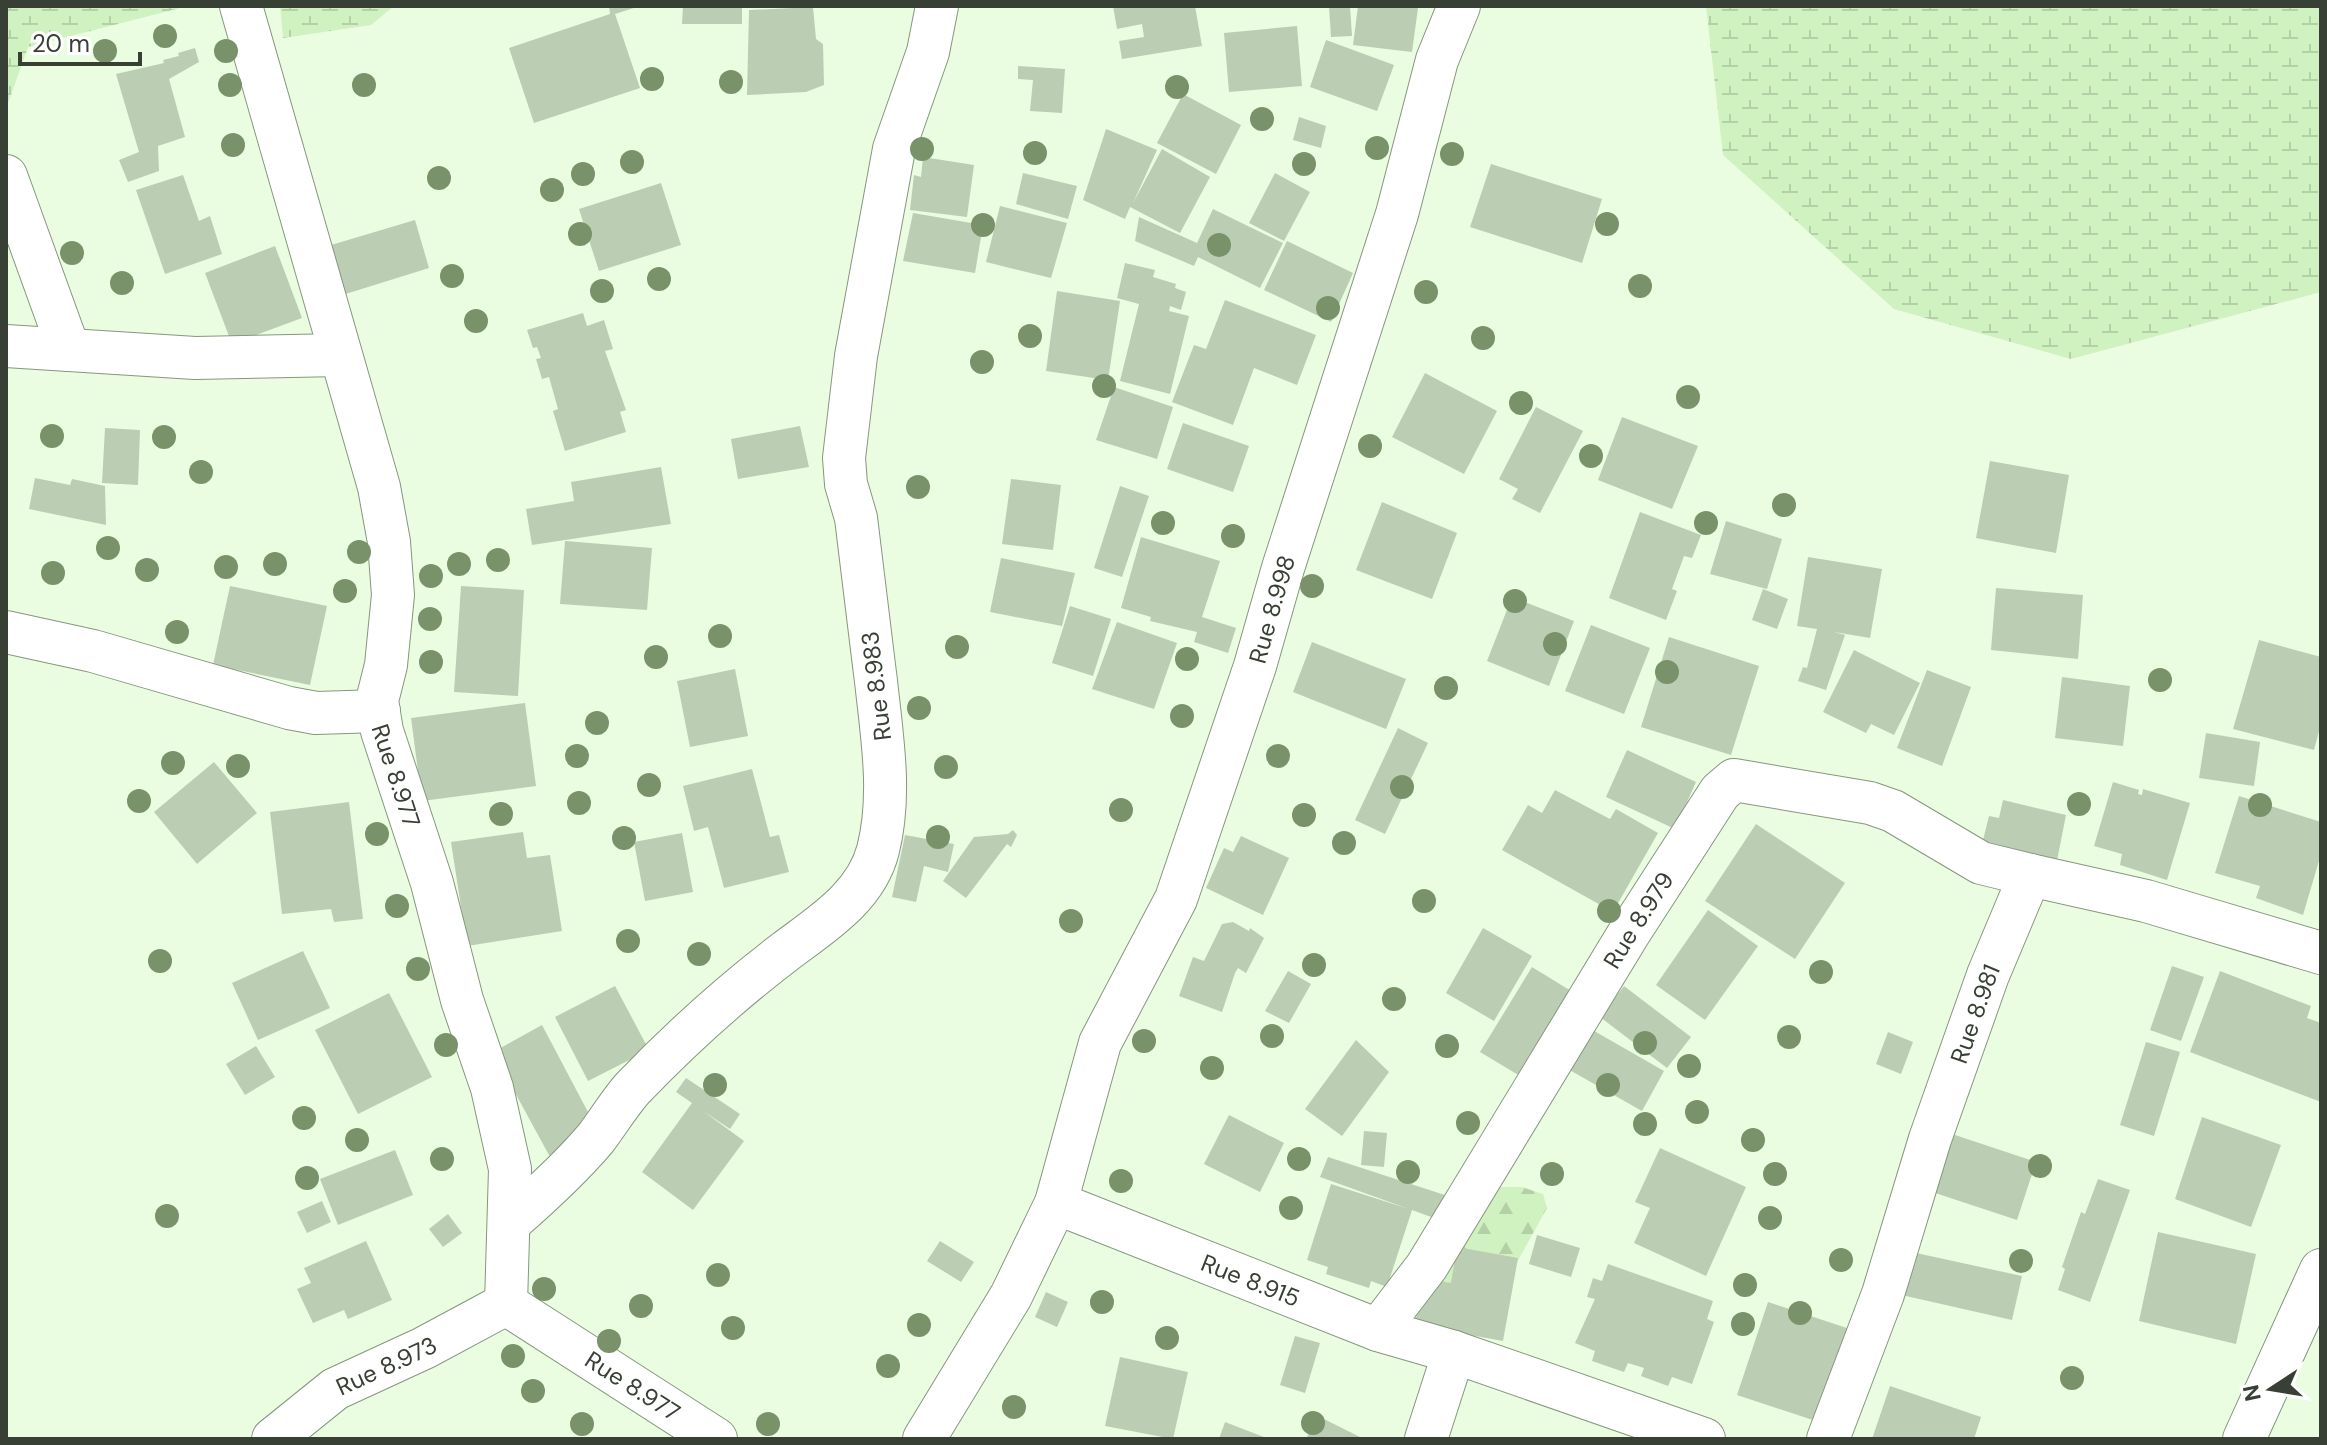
<svg xmlns="http://www.w3.org/2000/svg" width="2327" height="1445" font-family="'DM Sans',sans-serif">
	<style>
		.forest { fill: url(#forest-firs) }
		.wetland { fill: url(#wetland-marsh) }
		.building { fill: #bbceb3 }
		.lines { fill: none; stroke-linecap: round; stroke-linejoin: round }
		.street-casing { stroke: #86977e; stroke-width: 44 }
		.street { stroke: #fff; stroke-width: 42 }
		.tree { fill: #799269 }
		.labels { text-anchor: middle; dominant-baseline: central; stroke-width: 6; stroke-linejoin: round; paint-order: stroke }
		.street-label { font-size: 24px; fill: #383f34; stroke: #fff }
	</style>
	<defs>
		<pattern id="forest-firs" width="22" height="20" patternUnits="userSpaceOnUse" patternTransform="scale(2)"><rect width="22" height="20" fill="#d0f1c0"/><path d="M5 1l3.5 6h-7zM16 11l3.5 6h-7z" fill="#b3d0a6"/></pattern>
		<pattern id="wetland-marsh" width="20" height="14" patternUnits="userSpaceOnUse" patternTransform="scale(2)"><rect width="20" height="14" fill="#d0f1c0"/><path d="M1 5h8M5 5V1M11 12h8M15 12V8" fill="none" stroke="#b3d0a6"/></pattern>
	</defs>
	<rect width="100%" height="100%" fill="#eafde1"/>
	<polygon class="forest" points="1499,1187 1522,1187 1543,1194 1547,1208 1500,1293 1419,1332 1411,1316"/>
	<g class="wetland">
		<polygon points="6,6 188,6 28,47 6,109"/>
		<polygon points="280,6 394,6 371,25 283,38"/>
		<polygon points="1706,6 2321,6 2321,292 2071,359 1894,309 1723,155"/>
	</g>
	<g class="building">
		<polygon points="609,6 640,6 615,14 640,88 534,123 509,48 610,14"/>
		<polygon points="683,6 742,6 742,24 682,24"/>
		<polygon points="1113,6 1195,6 1202,46 1122,59 1119,41 1144,37 1142,24 1117,29"/>
		<polygon points="1329,6 1350,6 1352,36 1331,37"/>
		<polygon points="1358,6 1418,8 1412,52 1353,45"/>
		<polygon points="813,7 816,39 823,44 824,85 806,92 747,95 749,10"/>
		<polygon points="1297,26 1302,86 1229,92 1224,33"/>
		<polygon points="1326,40 1394,65 1377,111 1310,87"/>
		<polygon points="195,48 199,62 169,79 185,137 158,146 159,171 128,182 119,160 139,152 116,74 164,63 163,60 179,56 178,53"/>
		<polygon points="1018,66 1065,69 1062,113 1030,111 1033,80 1018,79"/>
		<polygon points="1183,94 1241,125 1216,174 1157,143"/>
		<polygon points="1299,117 1326,126 1321,148 1293,140"/>
		<polygon points="1106,129 1157,150 1133,203 1162,149 1210,177 1180,233 1130,207 1125,219 1083,200"/>
		<polygon points="923,157 974,165 967,217 910,210 914,175 921,177"/>
		<polygon points="1491,164 1602,199 1582,263 1470,227"/>
		<polygon points="1023,173 1077,186 1068,219 1016,204"/>
		<polygon points="1275,173 1310,192 1284,241 1249,223"/>
		<polygon points="183,175 199,221 210,216 222,254 165,274 136,190"/>
		<polygon points="661,183 681,245 599,271 579,209"/>
		<polygon points="1000,206 1067,223 1051,278 986,262"/>
		<polygon points="1213,209 1283,243 1260,288 1198,257 1194,266 1135,241 1139,217 1197,243"/>
		<polygon points="913,213 983,225 975,273 903,261"/>
		<polygon points="415,220 429,268 336,297 321,248"/>
		<polygon points="1287,241 1353,273 1331,322 1264,290"/>
		<polygon points="275,246 302,318 232,344 205,273"/>
		<polygon points="1125,263 1155,270 1153,277 1176,284 1175,288 1186,292 1181,310 1170,306 1169,311 1189,316 1170,394 1120,381 1139,304 1117,298"/>
		<polygon points="1057,291 1120,301 1108,380 1046,371"/>
		<polygon points="1225,300 1316,335 1297,385 1254,368 1233,425 1172,402 1194,345 1206,349"/>
		<polygon points="583,313 587,326 604,320 613,349 605,351 626,410 620,412 626,432 565,451 553,411 558,409 549,377 542,379 536,359 541,358 537,347 533,348 527,330"/>
		<polygon points="1425,373 1497,411 1464,474 1392,437"/>
		<polygon points="1114,387 1173,407 1157,459 1096,440"/>
		<polygon points="1536,407 1583,431 1540,513 1512,499 1518,489 1499,479"/>
		<polygon points="1622,417 1698,446 1672,509 1598,480"/>
		<polygon points="1183,423 1249,446 1233,492 1167,469"/>
		<polygon points="800,426 809,467 738,479 731,439"/>
		<polygon points="105,428 140,430 138,485 102,483"/>
		<polygon points="1990,461 2069,475 2056,553 1976,538"/>
		<polygon points="661,467 671,524 532,545 526,509 574,501 571,482"/>
		<polygon points="35,478 70,485 72,479 105,486 106,525 29,509"/>
		<polygon points="1011,479 1061,485 1053,550 1002,544"/>
		<polygon points="1120,486 1149,496 1122,577 1094,568"/>
		<polygon points="1382,502 1457,533 1432,599 1356,570"/>
		<polygon points="1640,512 1701,535 1692,558 1684,556 1672,589 1677,591 1666,620 1609,598"/>
		<polygon points="1726,521 1782,539 1767,589 1710,574"/>
		<polygon points="1141,537 1220,561 1202,617 1236,628 1228,653 1194,642 1197,632 1150,621 1151,617 1121,608"/>
		<polygon points="565,541 652,548 647,610 560,604"/>
		<polygon points="1808,557 1882,569 1870,638 1834,632 1845,635 1826,690 1798,681 1803,667 1807,668 1817,629 1797,626"/>
		<polygon points="1001,558 1075,573 1062,626 990,612"/>
		<polygon points="230,586 327,606 310,685 213,665"/>
		<polygon points="461,586 524,590 518,696 454,692"/>
		<polygon points="1996,588 2083,595 2078,659 1991,650"/>
		<polygon points="1763,589 1788,599 1777,629 1752,620"/>
		<polygon points="1512,597 1574,621 1549,686 1487,661"/>
		<polygon points="1070,606 1111,619 1093,676 1052,663"/>
		<polygon points="1117,622 1177,643 1154,709 1092,689"/>
		<polygon points="1591,625 1650,648 1624,714 1565,691"/>
		<polygon points="1669,637 1759,666 1731,755 1641,727"/>
		<polygon points="2259,640 2321,657 2321,724 2314,750 2233,729"/>
		<polygon points="1312,642 1406,679 1386,729 1293,692"/>
		<polygon points="1854,650 1920,683 1894,735 1871,724 1866,733 1823,712"/>
		<polygon points="735,669 748,736 690,747 677,681"/>
		<polygon points="1927,670 1971,687 1942,766 1897,748"/>
		<polygon points="2062,677 2130,686 2123,746 2055,738"/>
		<polygon points="525,703 536,786 422,801 411,718"/>
		<polygon points="1398,728 1428,743 1385,834 1355,820"/>
		<polygon points="2206,733 2260,742 2254,786 2199,778"/>
		<polygon points="1627,750 1696,782 1675,829 1606,797"/>
		<polygon points="214,762 257,813 197,864 154,812"/>
		<polygon points="752,769 770,837 779,835 789,872 724,888 708,827 694,831 683,786"/>
		<polygon points="2113,782 2139,790 2138,794 2142,795 2143,789 2190,803 2167,880 2120,865 2122,854 2094,846"/>
		<polygon points="1555,790 1610,819 1616,809 1658,833 1613,912 1502,850 1528,805 1542,813"/>
		<polygon points="2239,796 2321,822 2321,854 2303,915 2256,898 2260,886 2215,873"/>
		<polygon points="2003,800 2066,815 2054,876 1978,860 1989,816 1999,818"/>
		<polygon points="349,802 363,919 334,922 331,909 282,914 270,812"/>
		<polygon points="1756,824 1845,883 1795,959 1705,901"/>
		<polygon points="1013,830 1017,835 1011,847 1007,844 966,898 943,881 974,837 1008,834"/>
		<polygon points="523,832 527,858 550,855 562,931 467,946 451,842"/>
		<polygon points="682,833 693,892 645,901 634,842"/>
		<polygon points="905,835 954,844 948,872 924,866 916,902 892,897"/>
		<polygon points="1241,836 1289,858 1263,915 1206,888 1224,848 1233,852"/>
		<polygon points="1708,910 1758,946 1705,1020 1656,985"/>
		<polygon points="1233,922 1249,931 1250,928 1264,938 1246,973 1238,968 1235,973 1222,1012 1179,996 1193,957 1204,961 1222,924"/>
		<polygon points="1483,928 1532,956 1494,1021 1446,993"/>
		<polygon points="303,951 330,1008 258,1040 232,983"/>
		<polygon points="2172,966 2204,977 2181,1041 2150,1030"/>
		<polygon points="1532,967 1576,994 1525,1079 1480,1052"/>
		<polygon points="1288,971 1311,984 1289,1023 1265,1011"/>
		<polygon points="2220,971 2311,1006 2307,1018 2321,1023 2321,1102 2190,1052"/>
		<polygon points="615,986 649,1050 588,1081 555,1017"/>
		<polygon points="1624,986 1691,1037 1667,1068 1600,1017"/>
		<polygon points="389,993 432,1077 358,1114 315,1030"/>
		<polygon points="542,1025 598,1131 550,1157 493,1052"/>
		<polygon points="1589,1028 1664,1071 1642,1111 1566,1068"/>
		<polygon points="1888,1032 1913,1042 1901,1074 1876,1064"/>
		<polygon points="1356,1040 1389,1072 1342,1136 1305,1109"/>
		<polygon points="2146,1042 2180,1052 2154,1136 2120,1125"/>
		<polygon points="256,1046 275,1077 245,1095 226,1064"/>
		<polygon points="686,1078 740,1114 730,1129 703,1111 744,1141 693,1210 642,1172 692,1103 676,1092"/>
		<polygon points="1229,1115 1284,1143 1260,1192 1204,1164"/>
		<polygon points="2202,1117 2281,1145 2251,1227 2175,1199"/>
		<polygon points="1940,1130 2036,1162 2017,1220 1920,1188"/>
		<polygon points="1364,1131 1387,1133 1384,1167 1361,1165"/>
		<polygon points="1660,1148 1746,1187 1706,1276 1634,1243 1650,1208 1635,1202"/>
		<polygon points="395,1150 413,1195 338,1225 320,1179"/>
		<polygon points="1328,1157 1454,1198 1442,1221 1412,1210 1387,1287 1371,1281 1369,1288 1326,1274 1328,1267 1307,1260 1331,1184 1409,1209 1320,1177"/>
		<polygon points="2098,1179 2130,1190 2090,1302 2058,1290 2065,1269 2062,1267 2081,1212 2085,1214"/>
		<polygon points="322,1201 331,1222 307,1233 297,1212"/>
		<polygon points="448,1214 462,1233 443,1247 429,1229"/>
		<polygon points="2158,1232 2256,1254 2236,1344 2139,1321"/>
		<polygon points="1537,1235 1580,1248 1571,1277 1529,1264"/>
		<polygon points="366,1241 392,1300 348,1319 344,1310 313,1323 297,1289 311,1283 304,1268"/>
		<polygon points="940,1241 974,1262 961,1282 927,1261"/>
		<polygon points="1884,1246 2022,1276 2012,1320 1875,1289"/>
		<polygon points="1457,1247 1518,1258 1503,1341 1415,1325 1423,1278 1451,1283"/>
		<polygon points="1608,1264 1713,1301 1707,1319 1714,1322 1692,1384 1672,1377 1668,1386 1641,1376 1644,1368 1628,1363 1624,1372 1592,1361 1595,1351 1575,1343 1595,1299 1587,1297 1593,1278 1602,1281"/>
		<polygon points="1046,1292 1068,1302 1057,1327 1035,1317"/>
		<polygon points="1768,1302 1856,1331 1825,1424 1737,1395"/>
		<polygon points="1295,1336 1320,1343 1305,1393 1280,1385"/>
		<polygon points="1120,1357 1188,1372 1173,1439 1105,1426"/>
		<polygon points="1890,1386 1981,1417 1974,1439 1872,1439"/>
		<polygon points="1318,1416 1364,1439 1306,1439"/>
		<polygon points="1225,1422 1269,1439 1219,1439"/>
	</g>
	<g class="lines">
		<g class="street-casing">
			<g id="street">
				<path id="s1" d="M241 6 379 487 389 542 393 595 386 665 377 701 382 731 432 883 462 1000 492 1088 510 1169 506 1304 716 1439"/>
				<polyline points="6,176 69,350"/>
				<polyline points="6,346 195,358 340,355"/>
				<polyline points="6,632 93,651 289,708 316,713 379,711"/>
				<path id="s2" d="M1056 1203 1100 1043 1176 899 1255 666 1283 568 1397 214 1437 60 1459 6"/>
				<path d="M509 1223C540 1196 570 1169 596 1138 608 1122 619 1104 632 1089 679 1040 732 992 786 951 822 924 866 897 878 850 892 795 882 737 876 681 869 627 863 573 856 518L846 484 844 458 856 356 894 149 928 52 937 6"/>
				<path id="s3" d="M1378 1330 1427 1266 1629 933 1720 792 1734 780 1870 803 1893 811 1981 863 2030 875"/>
				<path id="s4" d="M273 1439 335 1389 424 1348 506 1304"/>
				<path id="s5" d="M924 1439 1011 1296 1056 1203 1378 1330 1454 1352 1704 1439"/>
				<polyline points="1426,1439 1454,1352"/>
				<path id="s6" d="M1828 1439 1883 1294 1930 1139 1988 975 2030 875 2146 901 2321 953"/>
				<polyline points="2244,1439 2321,1270"/>
			</g>
		</g>
		<use href="#street" class="street"/>
	</g>
	<g class="tree">
		<circle cx="165" cy="36" r="12"/>
		<circle cx="105" cy="51" r="12"/>
		<circle cx="226" cy="51" r="12"/>
		<circle cx="652" cy="79" r="12"/>
		<circle cx="731" cy="82" r="12"/>
		<circle cx="230" cy="85" r="12"/>
		<circle cx="364" cy="85" r="12"/>
		<circle cx="1177" cy="87" r="12"/>
		<circle cx="1262" cy="119" r="12"/>
		<circle cx="233" cy="145" r="12"/>
		<circle cx="1377" cy="148" r="12"/>
		<circle cx="922" cy="149" r="12"/>
		<circle cx="1035" cy="153" r="12"/>
		<circle cx="1452" cy="154" r="12"/>
		<circle cx="632" cy="162" r="12"/>
		<circle cx="1304" cy="164" r="12"/>
		<circle cx="583" cy="174" r="12"/>
		<circle cx="439" cy="178" r="12"/>
		<circle cx="552" cy="190" r="12"/>
		<circle cx="1607" cy="224" r="12"/>
		<circle cx="983" cy="225" r="12"/>
		<circle cx="580" cy="234" r="12"/>
		<circle cx="1219" cy="245" r="12"/>
		<circle cx="72" cy="253" r="12"/>
		<circle cx="452" cy="276" r="12"/>
		<circle cx="659" cy="279" r="12"/>
		<circle cx="122" cy="283" r="12"/>
		<circle cx="1640" cy="286" r="12"/>
		<circle cx="602" cy="291" r="12"/>
		<circle cx="1426" cy="292" r="12"/>
		<circle cx="1328" cy="308" r="12"/>
		<circle cx="476" cy="321" r="12"/>
		<circle cx="1030" cy="336" r="12"/>
		<circle cx="1483" cy="338" r="12"/>
		<circle cx="982" cy="362" r="12"/>
		<circle cx="1104" cy="386" r="12"/>
		<circle cx="1688" cy="397" r="12"/>
		<circle cx="1521" cy="403" r="12"/>
		<circle cx="52" cy="436" r="12"/>
		<circle cx="164" cy="437" r="12"/>
		<circle cx="1370" cy="446" r="12"/>
		<circle cx="1591" cy="456" r="12"/>
		<circle cx="201" cy="472" r="12"/>
		<circle cx="918" cy="487" r="12"/>
		<circle cx="1784" cy="505" r="12"/>
		<circle cx="1163" cy="523" r="12"/>
		<circle cx="1706" cy="523" r="12"/>
		<circle cx="1233" cy="536" r="12"/>
		<circle cx="108" cy="548" r="12"/>
		<circle cx="359" cy="552" r="12"/>
		<circle cx="498" cy="560" r="12"/>
		<circle cx="275" cy="564" r="12"/>
		<circle cx="459" cy="564" r="12"/>
		<circle cx="226" cy="567" r="12"/>
		<circle cx="147" cy="570" r="12"/>
		<circle cx="53" cy="573" r="12"/>
		<circle cx="431" cy="576" r="12"/>
		<circle cx="1312" cy="586" r="12"/>
		<circle cx="345" cy="591" r="12"/>
		<circle cx="1515" cy="601" r="12"/>
		<circle cx="430" cy="619" r="12"/>
		<circle cx="177" cy="632" r="12"/>
		<circle cx="720" cy="636" r="12"/>
		<circle cx="1555" cy="644" r="12"/>
		<circle cx="957" cy="647" r="12"/>
		<circle cx="656" cy="657" r="12"/>
		<circle cx="1187" cy="659" r="12"/>
		<circle cx="431" cy="662" r="12"/>
		<circle cx="1667" cy="672" r="12"/>
		<circle cx="2160" cy="680" r="12"/>
		<circle cx="1446" cy="688" r="12"/>
		<circle cx="919" cy="708" r="12"/>
		<circle cx="1182" cy="716" r="12"/>
		<circle cx="597" cy="723" r="12"/>
		<circle cx="577" cy="756" r="12"/>
		<circle cx="1278" cy="756" r="12"/>
		<circle cx="173" cy="763" r="12"/>
		<circle cx="238" cy="766" r="12"/>
		<circle cx="946" cy="767" r="12"/>
		<circle cx="649" cy="785" r="12"/>
		<circle cx="1402" cy="787" r="12"/>
		<circle cx="139" cy="801" r="12"/>
		<circle cx="579" cy="803" r="12"/>
		<circle cx="2079" cy="804" r="12"/>
		<circle cx="2260" cy="805" r="12"/>
		<circle cx="1121" cy="810" r="12"/>
		<circle cx="501" cy="814" r="12"/>
		<circle cx="1304" cy="815" r="12"/>
		<circle cx="377" cy="834" r="12"/>
		<circle cx="938" cy="837" r="12"/>
		<circle cx="624" cy="838" r="12"/>
		<circle cx="1344" cy="843" r="12"/>
		<circle cx="1424" cy="901" r="12"/>
		<circle cx="397" cy="906" r="12"/>
		<circle cx="1609" cy="911" r="12"/>
		<circle cx="1071" cy="921" r="12"/>
		<circle cx="628" cy="941" r="12"/>
		<circle cx="699" cy="954" r="12"/>
		<circle cx="160" cy="961" r="12"/>
		<circle cx="1314" cy="965" r="12"/>
		<circle cx="418" cy="969" r="12"/>
		<circle cx="1821" cy="972" r="12"/>
		<circle cx="1394" cy="999" r="12"/>
		<circle cx="1272" cy="1036" r="12"/>
		<circle cx="1789" cy="1037" r="12"/>
		<circle cx="1144" cy="1041" r="12"/>
		<circle cx="1645" cy="1043" r="12"/>
		<circle cx="446" cy="1045" r="12"/>
		<circle cx="1447" cy="1046" r="12"/>
		<circle cx="1689" cy="1066" r="12"/>
		<circle cx="1212" cy="1068" r="12"/>
		<circle cx="715" cy="1085" r="12"/>
		<circle cx="1608" cy="1085" r="12"/>
		<circle cx="1697" cy="1112" r="12"/>
		<circle cx="304" cy="1118" r="12"/>
		<circle cx="1468" cy="1123" r="12"/>
		<circle cx="1645" cy="1124" r="12"/>
		<circle cx="357" cy="1140" r="12"/>
		<circle cx="1753" cy="1140" r="12"/>
		<circle cx="442" cy="1159" r="12"/>
		<circle cx="1299" cy="1159" r="12"/>
		<circle cx="2040" cy="1166" r="12"/>
		<circle cx="1408" cy="1172" r="12"/>
		<circle cx="1552" cy="1174" r="12"/>
		<circle cx="1775" cy="1174" r="12"/>
		<circle cx="307" cy="1178" r="12"/>
		<circle cx="1121" cy="1181" r="12"/>
		<circle cx="1291" cy="1208" r="12"/>
		<circle cx="167" cy="1216" r="12"/>
		<circle cx="1770" cy="1218" r="12"/>
		<circle cx="1841" cy="1260" r="12"/>
		<circle cx="2021" cy="1261" r="12"/>
		<circle cx="718" cy="1275" r="12"/>
		<circle cx="1745" cy="1285" r="12"/>
		<circle cx="544" cy="1289" r="12"/>
		<circle cx="1102" cy="1302" r="12"/>
		<circle cx="641" cy="1306" r="12"/>
		<circle cx="1800" cy="1313" r="12"/>
		<circle cx="1743" cy="1324" r="12"/>
		<circle cx="919" cy="1325" r="12"/>
		<circle cx="733" cy="1328" r="12"/>
		<circle cx="1167" cy="1338" r="12"/>
		<circle cx="609" cy="1341" r="12"/>
		<circle cx="513" cy="1356" r="12"/>
		<circle cx="888" cy="1366" r="12"/>
		<circle cx="2072" cy="1378" r="12"/>
		<circle cx="533" cy="1391" r="12"/>
		<circle cx="1014" cy="1407" r="12"/>
		<circle cx="1313" cy="1423" r="12"/>
		<circle cx="582" cy="1424" r="12"/>
		<circle cx="768" cy="1424" r="12"/>
	</g>
	<g class="labels">
		<g class="street-label">
			<text stroke="none"><textPath href="#s2" startOffset="634">Rue 8.998</textPath></text>
			<text transform="translate(876 686) rotate(-97)">Rue 8.983</text>
			<text stroke="none"><textPath href="#s1" startOffset="794">Rue 8.977</textPath></text>
			<text stroke="none"><textPath href="#s3" startOffset="486">Rue 8.979</textPath></text>
			<text stroke="none"><textPath href="#s6" startOffset="450">Rue 8.981</textPath></text>
			<text stroke="none"><textPath href="#s5" startOffset="480">Rue 8.915</textPath></text>
			<text stroke="none"><textPath href="#s4" startOffset="136">Rue 8.973</textPath></text>
			<text stroke="none"><textPath href="#s1" startOffset="1490">Rue 8.977</textPath></text>
		</g>
	</g>
	<rect width="2327" height="1445" fill="none" stroke="#383f34" stroke-width="16"/>
	<g transform="translate(2271 1389) rotate(258)" stroke="#ffffff" stroke-width="6" paint-order="stroke">
	<path d="M0-6L14 30L0 20L-14 30Z" fill="#383f34"/>
	<text y="-12" font-size="22" font-weight="bold" text-anchor="middle" fill="#383f34">N</text>
	</g>
	<path d="M20 52v12h120v-12" fill="none" stroke="#383f34" stroke-width="4"/>
	<text x="32" y="52" font-size="24" fill="#383f34" stroke="#ffffff" stroke-width="6" paint-order="stroke">20 m</text>
</svg>
